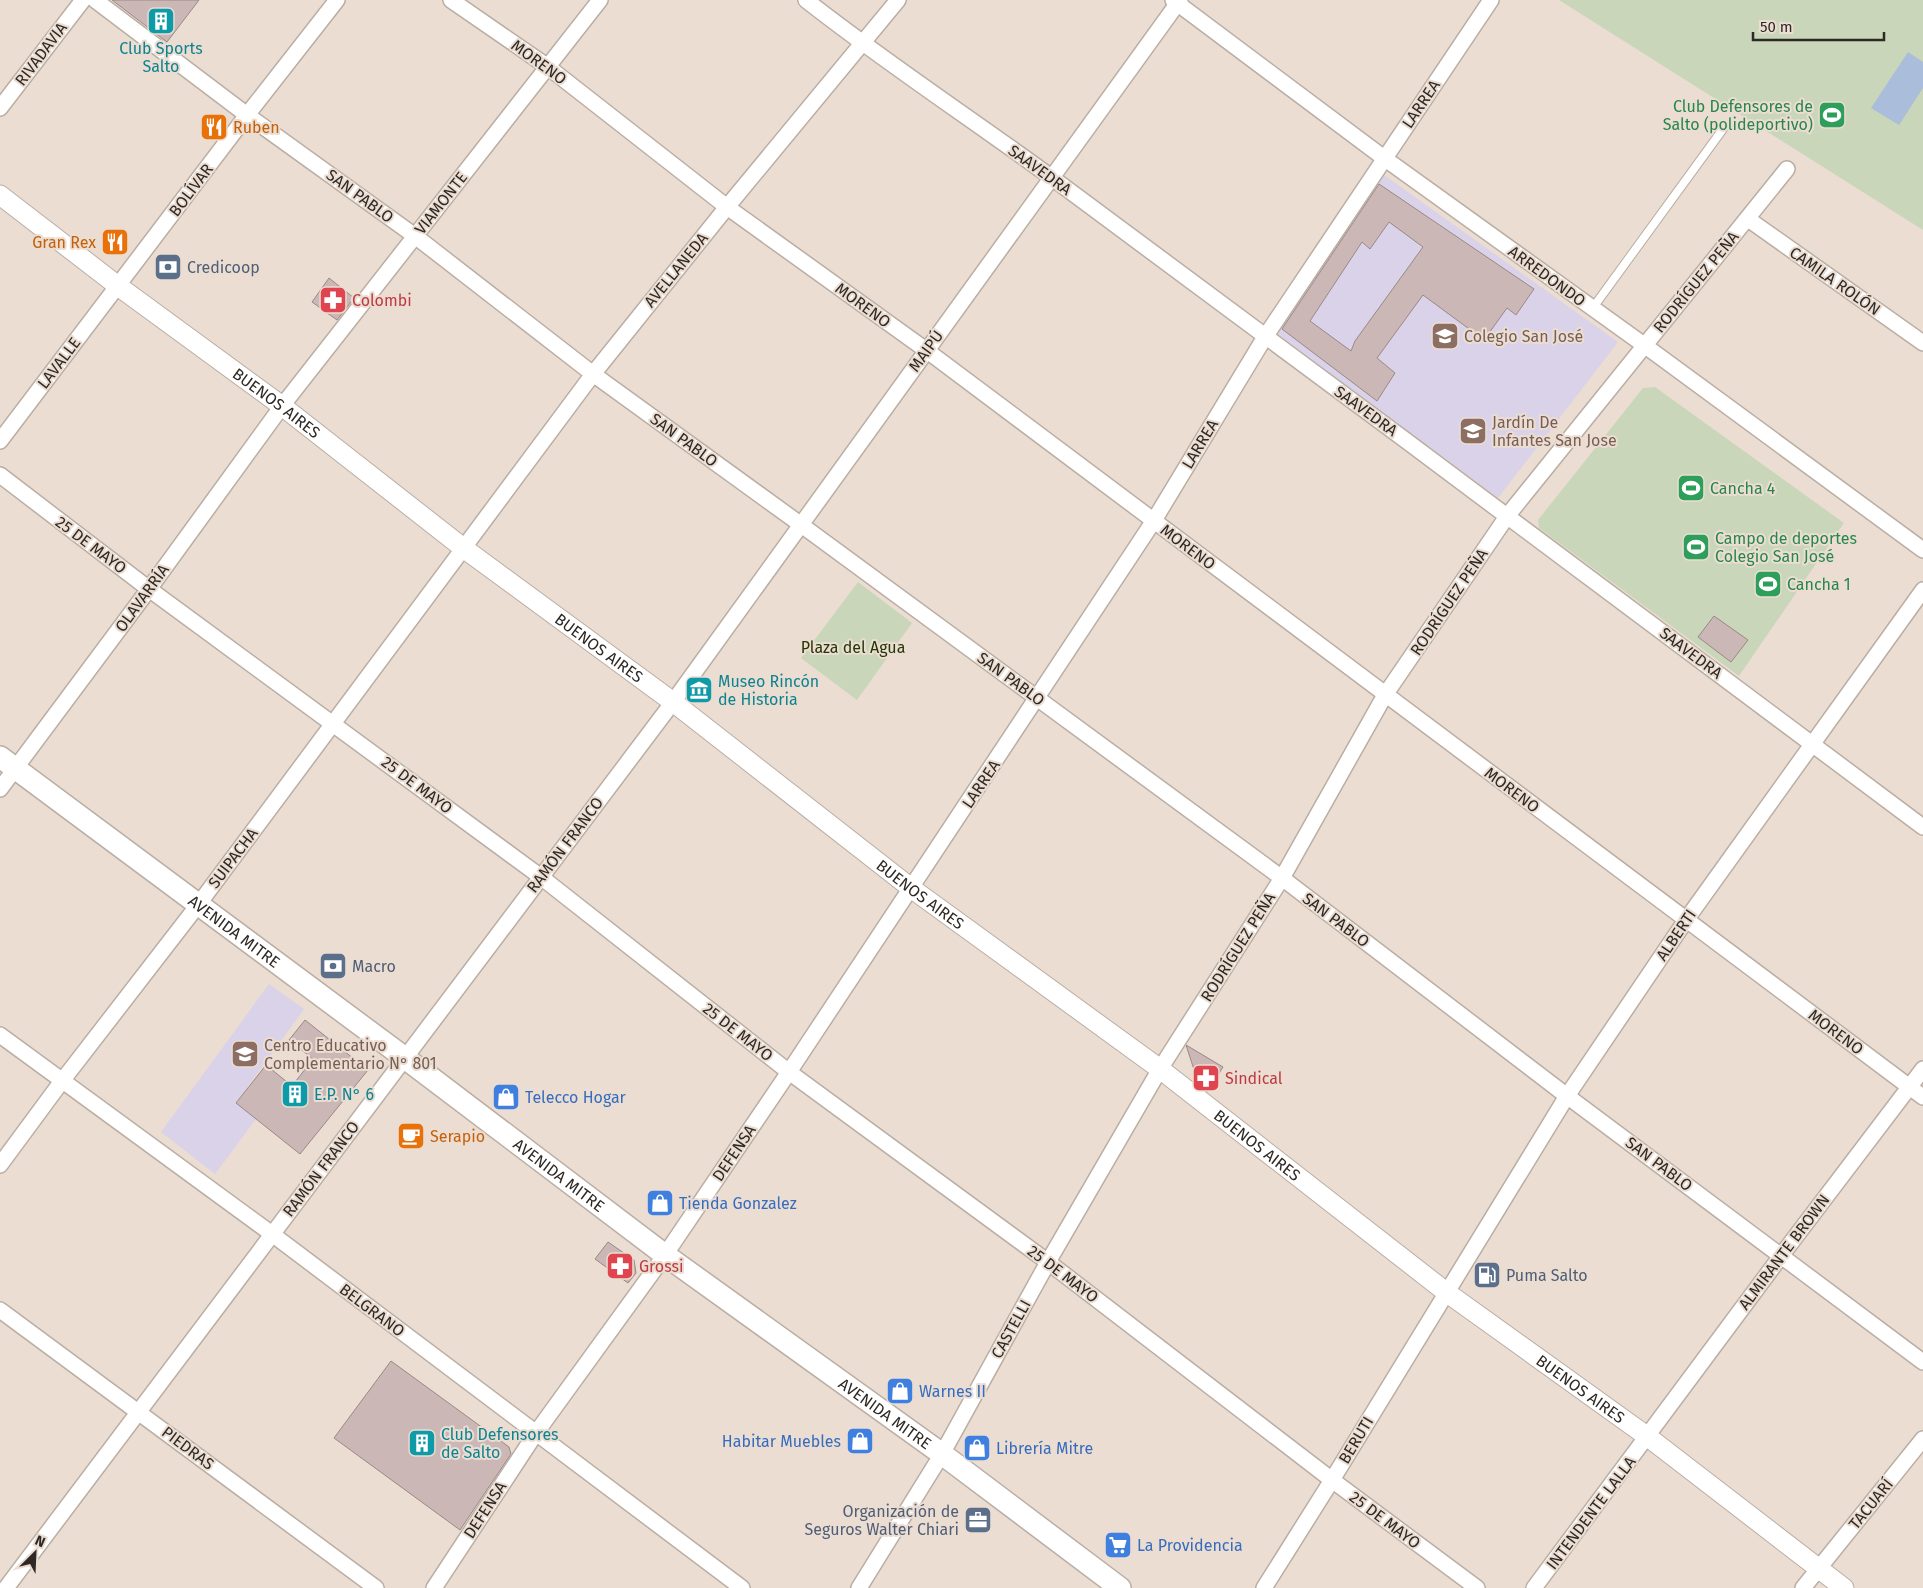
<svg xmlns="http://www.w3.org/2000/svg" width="1923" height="1588" font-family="'Fira Sans',sans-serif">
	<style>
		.education { fill: #d9d2e8 }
		.green { fill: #c9d6b9 }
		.water { fill: #aabdda }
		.building { fill: #cbb8b6; stroke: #998885; fill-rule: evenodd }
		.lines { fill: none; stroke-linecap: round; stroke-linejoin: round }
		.service-casing { stroke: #baaea3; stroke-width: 10 }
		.minor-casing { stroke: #baaea3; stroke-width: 18 }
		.tertiary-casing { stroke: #baaea3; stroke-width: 21 }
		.secondary-casing { stroke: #baaea3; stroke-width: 24 }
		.service { stroke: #fff; stroke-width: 8 }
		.minor { stroke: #fff; stroke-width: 15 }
		.tertiary { stroke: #fff; stroke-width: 19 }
		.secondary { stroke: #fff; stroke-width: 21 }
		.labels { text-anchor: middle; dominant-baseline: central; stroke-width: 4; stroke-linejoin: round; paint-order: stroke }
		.culture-label { font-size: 16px; fill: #0d838f; stroke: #ebddd2; text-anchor: start }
		.street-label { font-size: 16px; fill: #2e2925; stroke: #ebddd2 }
		.leisure-label { font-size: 16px; fill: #27864d; stroke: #ebddd2; text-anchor: start }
		.food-label { font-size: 16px; fill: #c56008; stroke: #ebddd2; text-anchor: start }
		.service-label { font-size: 16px; fill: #4e5e75; stroke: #ebddd2; text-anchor: start }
		.health-label { font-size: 16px; fill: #be3a42; stroke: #ebddd2; text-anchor: start }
		.education-label { font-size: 16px; fill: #785e54; stroke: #ebddd2; text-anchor: start }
		.park-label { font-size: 16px; fill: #253704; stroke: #ebddd2 }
		.shop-label { font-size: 16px; fill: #366cbe; stroke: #ebddd2; text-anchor: start }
	</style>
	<rect width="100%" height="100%" fill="#ebddd2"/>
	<g class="education">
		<polygon points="1377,170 1618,342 1498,498 1273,331"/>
		<polygon points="269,984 304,1009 236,1103 259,1115 215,1174 161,1132"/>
	</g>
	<g class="green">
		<polygon points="1559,0 1923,0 1923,230"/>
		<polygon points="1655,387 1844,523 1739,676 1539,528 1538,520 1643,388"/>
		<polygon points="858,582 912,623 857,700 801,658"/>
	</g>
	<polygon class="water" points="1908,52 1923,62 1923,88 1899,125 1871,108"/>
	<g class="building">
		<polygon points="112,0 199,0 167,42"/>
		<path d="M1379 184 1534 289 1516 315 1507 308 1484 340 1423 295 1377 358 1395 373 1377 401 1282 329ZM1389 222 1423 247 1355 341 1351 351 1310 321 1362 242 1370 249Z"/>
		<polygon points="329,278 354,298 337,320 312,302"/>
		<polygon points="1714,616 1748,640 1731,662 1698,637"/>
		<polygon points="305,1020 368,1070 300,1154 236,1103 266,1065 292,1086 313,1059 289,1040"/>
		<polygon points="1186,1045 1223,1067 1207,1092 1199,1085"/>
		<polygon points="608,1242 634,1260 636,1273 628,1283 595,1259"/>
		<polygon points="391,1361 509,1447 511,1454 460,1530 334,1438"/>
	</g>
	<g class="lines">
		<g class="service-casing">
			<polyline id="service" points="1592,309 1723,129"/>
		</g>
		<g class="minor-casing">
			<g id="minor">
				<polyline points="95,0 247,115 415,236 593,374 800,524 1282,878 1567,1096 1923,1362"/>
				<polyline points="451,0 548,67 727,207 926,350 1923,1097"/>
				<path d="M806 0C886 63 972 119 1055 180 1345 395 1634 610 1923 827"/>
				<polyline points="1173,0 1384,158 1644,345 1923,550"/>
				<polyline points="0,108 83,0"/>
				<polyline points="1748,219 1923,343"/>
				<polyline points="0,441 247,115 337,0"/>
				<polyline points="0,475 149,589 541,877 789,1072 1048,1262 1332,1480 1477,1588"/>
				<polyline points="0,789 149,589 282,406 600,0"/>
				<polyline points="0,1035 272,1234 742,1588"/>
				<polyline points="0,1165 62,1081 198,905 593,374 727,207 898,0"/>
				<polyline points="0,1310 376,1588"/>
				<polyline points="6,1588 673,702 1180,0"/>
				<polyline points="434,1588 536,1433 665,1255 789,1072 1153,522 1265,337 1491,0"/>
				<polyline points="859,1588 942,1454 1048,1262 1160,1069 1282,878 1385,695 1508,515 1787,169"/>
				<polyline points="1264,1588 1332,1480 1567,1096 1686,920 1923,590"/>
				<polyline points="1534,1588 1781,1256 1923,1069"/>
				<polyline points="1803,1588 1923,1439"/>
			</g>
		</g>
		<g class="tertiary-casing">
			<g id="tertiary">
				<path id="s1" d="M0 195 118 286 282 406 462 547 673 702 911 888 1160 1069 1446 1292 1648 1437 1844 1588"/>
			</g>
		</g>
		<g class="secondary-casing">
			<g id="secondary">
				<path id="s2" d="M0 757 405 1058 665 1255 942 1454 1120 1588"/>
			</g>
		</g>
		<use href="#service" class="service"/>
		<use href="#minor" class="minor"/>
		<use href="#tertiary" class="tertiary"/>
		<use href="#secondary" class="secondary"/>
	</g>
	<defs>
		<g id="building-square" transform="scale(1.4375)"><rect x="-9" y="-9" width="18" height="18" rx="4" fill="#0f9aa8" stroke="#ebddd2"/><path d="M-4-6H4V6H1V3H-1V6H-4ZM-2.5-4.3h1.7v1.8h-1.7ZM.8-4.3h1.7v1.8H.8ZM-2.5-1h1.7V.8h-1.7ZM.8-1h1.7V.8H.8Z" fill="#fff"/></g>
		<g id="stadium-square" transform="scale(1.4375)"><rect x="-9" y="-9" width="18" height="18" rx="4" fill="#2e9e5b" stroke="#ebddd2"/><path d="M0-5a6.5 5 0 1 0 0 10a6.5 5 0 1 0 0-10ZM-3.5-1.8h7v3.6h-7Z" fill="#fff"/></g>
		<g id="restaurant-square" transform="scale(1.4375)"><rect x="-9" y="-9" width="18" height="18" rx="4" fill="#e8710a" stroke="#ebddd2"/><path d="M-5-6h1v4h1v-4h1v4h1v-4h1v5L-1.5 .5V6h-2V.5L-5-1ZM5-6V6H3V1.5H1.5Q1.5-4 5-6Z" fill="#fff"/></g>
		<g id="bank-square" transform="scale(1.4375)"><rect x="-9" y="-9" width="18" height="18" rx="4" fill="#5c6f8a" stroke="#ebddd2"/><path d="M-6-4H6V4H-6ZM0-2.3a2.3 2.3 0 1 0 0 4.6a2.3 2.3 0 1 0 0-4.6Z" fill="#fff"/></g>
		<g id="pharmacy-square" transform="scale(1.4375)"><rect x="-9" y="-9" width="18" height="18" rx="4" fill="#e0444e" stroke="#ebddd2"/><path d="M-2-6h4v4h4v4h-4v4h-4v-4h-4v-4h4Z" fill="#fff"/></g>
		<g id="school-square" transform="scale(1.4375)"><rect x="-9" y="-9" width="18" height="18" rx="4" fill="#8d6e63" stroke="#ebddd2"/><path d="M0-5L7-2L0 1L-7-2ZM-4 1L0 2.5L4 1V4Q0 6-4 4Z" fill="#fff"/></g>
		<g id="museum-square" transform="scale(1.4375)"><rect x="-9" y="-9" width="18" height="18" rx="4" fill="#0f9aa8" stroke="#ebddd2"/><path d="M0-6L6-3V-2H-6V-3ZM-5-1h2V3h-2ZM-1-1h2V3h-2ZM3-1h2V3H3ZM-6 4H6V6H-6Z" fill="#fff"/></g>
		<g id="shop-square" transform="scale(1.4375)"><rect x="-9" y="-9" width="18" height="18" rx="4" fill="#3f7fe0" stroke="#ebddd2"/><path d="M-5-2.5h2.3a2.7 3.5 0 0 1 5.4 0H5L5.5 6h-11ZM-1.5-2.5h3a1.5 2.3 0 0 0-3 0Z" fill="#fff"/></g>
		<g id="cafe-square" transform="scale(1.4375)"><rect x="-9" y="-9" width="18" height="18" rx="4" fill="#e8710a" stroke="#ebddd2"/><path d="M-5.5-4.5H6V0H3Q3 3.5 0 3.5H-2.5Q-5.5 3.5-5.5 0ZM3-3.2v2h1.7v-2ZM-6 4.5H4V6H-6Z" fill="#fff"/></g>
		<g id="fuel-square" transform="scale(1.4375)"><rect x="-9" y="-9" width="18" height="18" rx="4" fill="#5c6f8a" stroke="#ebddd2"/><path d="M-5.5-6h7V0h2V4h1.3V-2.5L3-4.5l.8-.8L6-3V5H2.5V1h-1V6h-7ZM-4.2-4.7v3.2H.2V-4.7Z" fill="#fff"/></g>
		<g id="office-square" transform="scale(1.4375)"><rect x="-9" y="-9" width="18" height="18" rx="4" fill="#5c6f8a" stroke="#ebddd2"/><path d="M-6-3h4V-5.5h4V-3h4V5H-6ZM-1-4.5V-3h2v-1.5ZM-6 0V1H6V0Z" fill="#fff"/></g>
		<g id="supermarket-square" transform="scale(1.4375)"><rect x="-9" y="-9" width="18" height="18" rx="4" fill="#3f7fe0" stroke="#ebddd2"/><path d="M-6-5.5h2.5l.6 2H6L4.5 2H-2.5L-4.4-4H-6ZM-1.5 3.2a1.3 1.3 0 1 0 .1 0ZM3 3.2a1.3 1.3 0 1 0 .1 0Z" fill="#fff"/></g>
	</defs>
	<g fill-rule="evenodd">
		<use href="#building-square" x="161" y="21"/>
		<use href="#stadium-square" x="1832" y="115"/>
		<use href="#restaurant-square" x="214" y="127"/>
		<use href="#restaurant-square" x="115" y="242"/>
		<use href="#bank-square" x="168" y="267"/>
		<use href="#pharmacy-square" x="333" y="300"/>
		<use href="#school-square" x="1445" y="336"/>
		<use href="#school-square" x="1473" y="431"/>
		<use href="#stadium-square" x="1691" y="488"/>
		<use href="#stadium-square" x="1696" y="547"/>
		<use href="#stadium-square" x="1768" y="584"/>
		<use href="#museum-square" x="699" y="690"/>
		<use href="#bank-square" x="333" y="966"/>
		<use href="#school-square" x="245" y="1054"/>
		<use href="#pharmacy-square" x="1206" y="1078"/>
		<use href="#building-square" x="295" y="1094"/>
		<use href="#shop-square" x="506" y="1097"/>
		<use href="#cafe-square" x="411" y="1136"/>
		<use href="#shop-square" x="660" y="1203"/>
		<use href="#pharmacy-square" x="620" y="1266"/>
		<use href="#fuel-square" x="1487" y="1275"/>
		<use href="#shop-square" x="900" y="1391"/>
		<use href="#shop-square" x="860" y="1441"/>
		<use href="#building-square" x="422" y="1443"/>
		<use href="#shop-square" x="977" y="1448"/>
		<use href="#office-square" x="978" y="1520"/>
		<use href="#supermarket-square" x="1118" y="1545"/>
	</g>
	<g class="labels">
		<g class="culture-label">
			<text x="161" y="48" text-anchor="middle">Club Sports<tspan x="161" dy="18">Salto</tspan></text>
			<text x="718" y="681">Museo Rincón<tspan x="718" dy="18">de Historia</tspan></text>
			<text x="314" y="1094">E.P. N° 6</text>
			<text x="441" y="1434">Club Defensores<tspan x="441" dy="18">de Salto</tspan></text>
		</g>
		<g class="street-label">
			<text transform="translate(41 54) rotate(-53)">RIVADAVIA</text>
			<text transform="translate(539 62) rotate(36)">MORENO</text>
			<text transform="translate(1421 104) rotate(-56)">LARREA</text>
			<text transform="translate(1040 170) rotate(36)">SAAVEDRA</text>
			<text transform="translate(191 190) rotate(-53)">BOLÍVAR</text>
			<text transform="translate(360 196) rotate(36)">SAN PABLO</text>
			<text transform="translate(441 203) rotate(-52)">VIAMONTE</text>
			<text transform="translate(676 270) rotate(-51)">AVELLANEDA</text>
			<text transform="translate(1547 276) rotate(36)">ARREDONDO</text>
			<text transform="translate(1835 281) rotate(35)">CAMILA ROLÓN</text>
			<text transform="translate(1696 282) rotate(-51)">RODRÍGUEZ PEÑA</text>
			<text transform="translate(863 305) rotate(36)">MORENO</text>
			<text transform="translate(926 351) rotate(-54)">MAIPÚ</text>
			<text transform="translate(59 363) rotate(-53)">LAVALLE</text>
			<text stroke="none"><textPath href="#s1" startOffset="346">BUENOS AIRES</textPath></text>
			<text transform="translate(1366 411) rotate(36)">SAAVEDRA</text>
			<text transform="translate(684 440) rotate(36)">SAN PABLO</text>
			<text transform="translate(1200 444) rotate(-59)">LARREA</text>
			<text transform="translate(91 545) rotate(37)">25 DE MAYO</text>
			<text transform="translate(1188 547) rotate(37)">MORENO</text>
			<text transform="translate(142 598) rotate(-54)">OLAVARRÍA</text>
			<text transform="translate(1449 602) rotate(-56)">RODRÍGUEZ PEÑA</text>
			<text stroke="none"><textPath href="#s1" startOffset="751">BUENOS AIRES</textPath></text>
			<text transform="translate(1691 653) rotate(37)">SAAVEDRA</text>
			<text transform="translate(1011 679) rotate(36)">SAN PABLO</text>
			<text transform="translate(981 784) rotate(-56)">LARREA</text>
			<text transform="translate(417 785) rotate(37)">25 DE MAYO</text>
			<text transform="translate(1512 790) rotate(37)">MORENO</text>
			<text transform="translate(565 845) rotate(-53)">RAMÓN FRANCO</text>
			<text transform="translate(233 858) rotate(-53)">SUIPACHA</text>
			<text stroke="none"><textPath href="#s1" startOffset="1156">BUENOS AIRES</textPath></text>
			<text transform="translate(1336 920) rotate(37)">SAN PABLO</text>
			<text stroke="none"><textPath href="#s2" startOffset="292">AVENIDA MITRE</textPath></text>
			<text transform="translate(1676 935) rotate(-56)">ALBERTI</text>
			<text transform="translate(1238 947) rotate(-58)">RODRÍGUEZ PEÑA</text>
			<text transform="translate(738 1032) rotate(38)">25 DE MAYO</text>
			<text transform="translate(1836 1032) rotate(37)">MORENO</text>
			<text stroke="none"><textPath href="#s1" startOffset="1576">BUENOS AIRES</textPath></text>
			<text transform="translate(734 1153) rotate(-56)">DEFENSA</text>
			<text transform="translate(1659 1164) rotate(37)">SAN PABLO</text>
			<text transform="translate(321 1169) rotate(-53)">RAMÓN FRANCO</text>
			<text stroke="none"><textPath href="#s2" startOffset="698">AVENIDA MITRE</textPath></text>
			<text transform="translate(1784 1252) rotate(-53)">ALMIRANTE BROWN</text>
			<text transform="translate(1063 1274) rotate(37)">25 DE MAYO</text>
			<text transform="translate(372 1310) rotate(37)">BELGRANO</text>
			<text transform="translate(1011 1329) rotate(-61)">CASTELLI</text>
			<text stroke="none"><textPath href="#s1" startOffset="1981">BUENOS AIRES</textPath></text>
			<text stroke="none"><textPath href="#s2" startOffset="1102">AVENIDA MITRE</textPath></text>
			<text transform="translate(1356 1440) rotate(-59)">BERUTI</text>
			<text transform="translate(188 1448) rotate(37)">PIEDRAS</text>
			<text transform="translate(1871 1504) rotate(-51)">TACUARÍ</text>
			<text transform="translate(485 1510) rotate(-57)">DEFENSA</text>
			<text transform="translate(1591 1513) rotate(-53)">INTENDENTE LALLA</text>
			<text transform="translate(1385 1520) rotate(37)">25 DE MAYO</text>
		</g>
		<g class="leisure-label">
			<text x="1813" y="106" text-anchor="end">Club Defensores de<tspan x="1813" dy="18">Salto (polideportivo)</tspan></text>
			<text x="1710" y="488">Cancha 4</text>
			<text x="1715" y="538">Campo de deportes<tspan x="1715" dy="18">Colegio San José</tspan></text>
			<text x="1787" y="584">Cancha 1</text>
		</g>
		<g class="food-label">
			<text x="233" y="127">Ruben</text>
			<text x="96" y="242" text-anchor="end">Gran Rex</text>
			<text x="430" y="1136">Serapio</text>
		</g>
		<g class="service-label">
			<text x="187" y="267">Credicoop</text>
			<text x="352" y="966">Macro</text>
			<text x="1506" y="1275">Puma Salto</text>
			<text x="959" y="1511" text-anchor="end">Organización de<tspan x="959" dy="18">Seguros Walter Chiari</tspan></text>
		</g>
		<g class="health-label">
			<text x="352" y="300">Colombi</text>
			<text x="1225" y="1078">Sindical</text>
			<text x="639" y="1266">Grossi</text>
		</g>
		<g class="education-label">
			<text x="1464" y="336">Colegio San José</text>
			<text x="1492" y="422">Jardín De<tspan x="1492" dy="18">Infantes San Jose</tspan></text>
			<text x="264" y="1045">Centro Educativo<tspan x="264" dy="18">Complementario N° 801</tspan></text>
		</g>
		<g class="park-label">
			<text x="853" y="647">Plaza del Agua</text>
		</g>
		<g class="shop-label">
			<text x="525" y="1097">Telecco Hogar</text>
			<text x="679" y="1203">Tienda Gonzalez</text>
			<text x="919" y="1391">Warnes II</text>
			<text x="841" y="1441" text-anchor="end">Habitar Muebles</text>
			<text x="996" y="1448">Librería Mitre</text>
			<text x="1137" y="1545">La Providencia</text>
		</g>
	</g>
	<g transform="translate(35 1553) rotate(24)" stroke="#ebddd2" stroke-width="4" paint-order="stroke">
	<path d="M0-4L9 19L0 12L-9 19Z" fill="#2e2925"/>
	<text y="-8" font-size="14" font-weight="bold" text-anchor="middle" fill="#2e2925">N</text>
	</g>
	<path d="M1753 32v8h131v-8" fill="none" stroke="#2e2925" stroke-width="2.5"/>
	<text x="1760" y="32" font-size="15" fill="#2e2925" stroke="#ebddd2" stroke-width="4" paint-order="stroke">50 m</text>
</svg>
